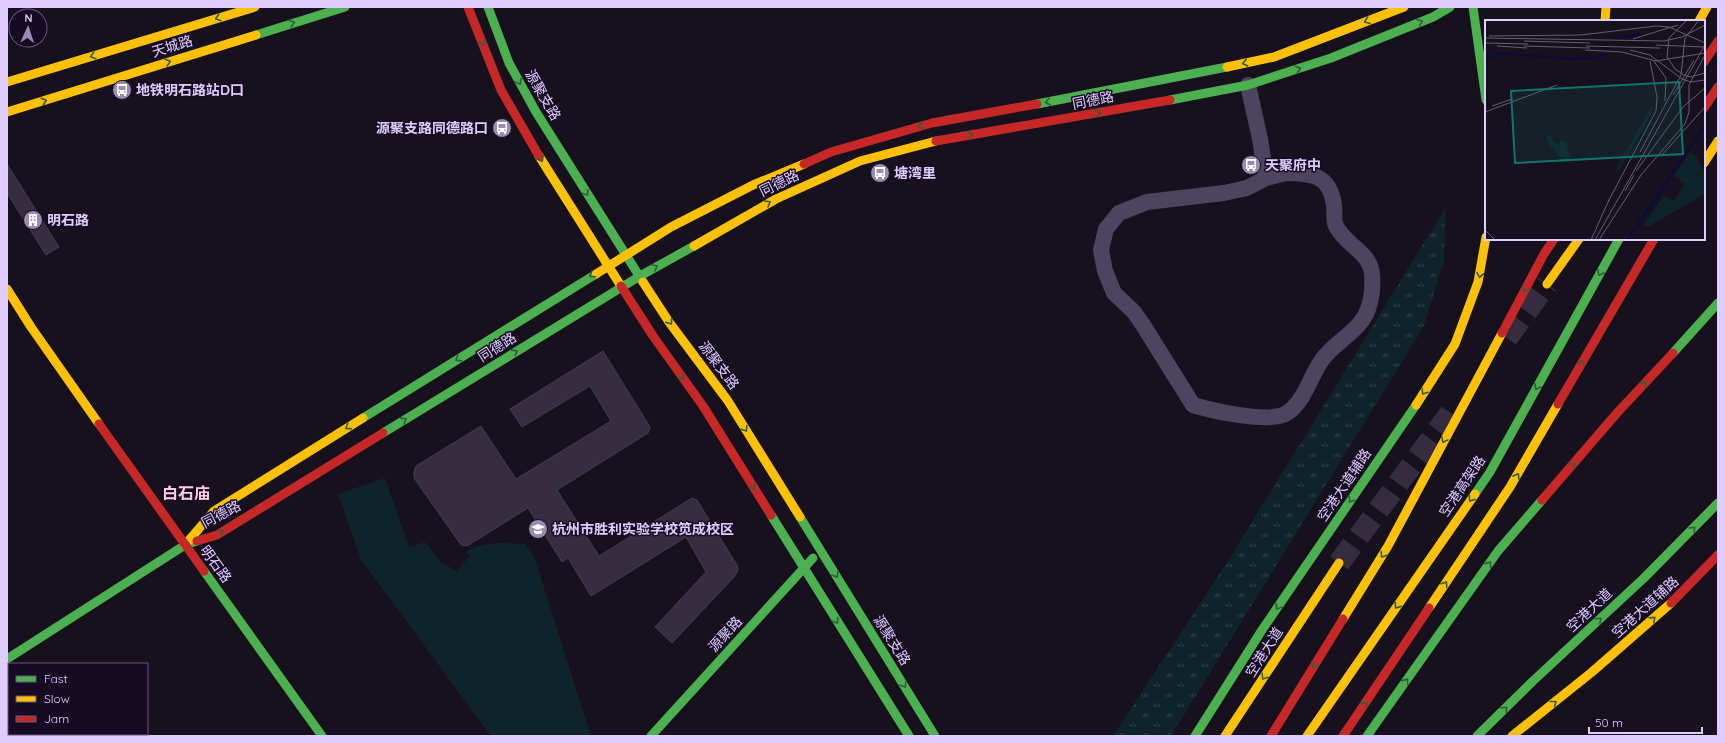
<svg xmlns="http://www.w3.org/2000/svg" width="1725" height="743" font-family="Quicksand,'Noto Sans SC',sans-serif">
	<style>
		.grass { fill: url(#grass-tufts) }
		.pitch { fill: #0f232b }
		.building { fill: #362e40; stroke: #453a52 }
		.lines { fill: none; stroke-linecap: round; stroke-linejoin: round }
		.primary-tunnel { stroke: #352d3f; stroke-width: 22; stroke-dasharray: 22 11; stroke-linecap: butt }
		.street { stroke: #4d445f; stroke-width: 16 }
		.fast { stroke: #4caf50; stroke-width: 9 }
		.slow { stroke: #ffc107; stroke-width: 9 }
		.jam { stroke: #c62828; stroke-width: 9 }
		.oneway { stroke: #315d3a }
		.labels { text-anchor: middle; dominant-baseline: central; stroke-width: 3; stroke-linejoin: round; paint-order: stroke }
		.street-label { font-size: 14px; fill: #e0cdff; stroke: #160b23 }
		.poi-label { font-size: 14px; font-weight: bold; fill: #e0cdff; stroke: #160b23; text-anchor: start }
		.quarter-label { font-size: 16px; font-weight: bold; fill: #ffcfe1; stroke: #160b23 }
		.inset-river { fill: none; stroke: #060b40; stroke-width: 2 }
		.inset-road { fill: none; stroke: #675c77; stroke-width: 1 }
		.view { fill: #0f766e; fill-opacity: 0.15; stroke: #0f766e; stroke-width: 2 }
		.inset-edge { fill: none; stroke: #e0cdff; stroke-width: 2 }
	</style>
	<defs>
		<pattern id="grass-tufts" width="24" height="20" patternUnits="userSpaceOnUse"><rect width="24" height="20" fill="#0f232b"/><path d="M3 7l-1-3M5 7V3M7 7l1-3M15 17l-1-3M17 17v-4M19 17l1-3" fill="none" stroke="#32424b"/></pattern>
	</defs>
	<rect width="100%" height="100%" fill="#17111d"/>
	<polygon class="grass" points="1446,207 1444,260 1424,326 1171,736 1113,736 1228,561"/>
	<path class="pitch" d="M385 478 409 547 425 542 439 560 456 571 470 556 466 554 468 550C490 541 502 543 525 544L534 556 591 736H491L361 560 338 494Z"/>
	<g class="building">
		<polygon points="7,164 59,247 46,255 7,193"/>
		<polygon points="603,351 650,427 648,433 557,490 599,556 692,498 697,500 737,565 738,570 735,576 672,643 655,627 706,572 686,537 591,596 568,558 562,562 528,508 467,546 461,545 414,478 414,472 416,466 481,426 516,479 611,421 590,386 522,427 510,409"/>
	</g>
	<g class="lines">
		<g class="primary-tunnel">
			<polyline points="1507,338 1547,284"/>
			<polyline points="1339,563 1455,407"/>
		</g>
		<g class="street">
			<polyline points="1248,85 1260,139 1266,178"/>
			<path d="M1286 173C1312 173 1330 175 1334 205 1335 211 1333 220 1336 226 1345 245 1369 251 1372 273 1373 285 1372 298 1368 309 1360 332 1335 341 1322 360 1310 376 1305 401 1287 413 1270 424 1213 411 1193 405L1143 325 1134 312 1114 293 1105 271 1101 250 1106 229 1119 213 1147 202 1224 193 1247 188 1266 178Z"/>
		</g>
		<g class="fast">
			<polyline points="488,7 509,63 536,112 643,282"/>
			<polyline points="1473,7 1486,100"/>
			<polyline points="256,35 345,7"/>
			<polyline points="1170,100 1248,85 1331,58 1433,17 1450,7"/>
			<polyline points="1037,104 1227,67"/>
			<polyline points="1673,353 1718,303"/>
			<polyline points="363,418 596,274"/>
			<polyline points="383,433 640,276 694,246"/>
			<polyline points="1475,494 1490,472 1619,239"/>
			<polyline points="771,515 909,736"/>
			<polyline points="800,517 935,736"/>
			<polyline points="204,571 322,736"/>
			<polyline points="7,659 185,545 197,541"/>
			<polyline points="651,736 813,558"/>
			<polyline points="1195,736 1262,630 1416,405"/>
			<polyline points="1367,736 1498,551 1542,500"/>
			<polyline points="1477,736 1533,681 1644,578 1718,503"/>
		</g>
		<g class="slow">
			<polyline points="1605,21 1606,7"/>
			<polyline points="1699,21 1707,7"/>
			<polyline points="1227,67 1274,57 1404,7"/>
			<polyline points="7,82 255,7"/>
			<polyline points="7,112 256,35"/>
			<polyline points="539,156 621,286"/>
			<polyline points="1704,163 1718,141"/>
			<polyline points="694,246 776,199 860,161 936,141"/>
			<polyline points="596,274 671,227 753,185 804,164"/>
			<polyline points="643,282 669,322 728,401 800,517"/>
			<polyline points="1547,284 1579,239"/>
			<polyline points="7,289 31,327 99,424"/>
			<polyline points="1416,405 1455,344 1478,282 1486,237"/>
			<polyline points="185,545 214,511 363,418"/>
			<polyline points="1429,608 1510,487 1558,404"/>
			<polyline points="1343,619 1388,546 1502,333"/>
			<polyline points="1225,736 1339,563"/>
			<polyline points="1307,736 1475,494"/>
			<polyline points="1512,736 1592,672 1671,603"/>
		</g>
		<g class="jam">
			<polyline points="468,7 501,90 539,156"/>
			<polyline points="1704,62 1718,41"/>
			<polyline points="1704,108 1718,87"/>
			<polyline points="936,141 1170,100"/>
			<polyline points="804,164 831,152 932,123 1037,104"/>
			<polyline points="621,286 653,336 703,406 771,515"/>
			<polyline points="1502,333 1544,254 1554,239"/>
			<polyline points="1558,404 1654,239"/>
			<polyline points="99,424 204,571"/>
			<polyline points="1542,500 1617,413 1673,353"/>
			<polyline points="197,541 217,535 383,433"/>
			<polyline points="1671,603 1718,555"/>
			<polyline points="1271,736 1343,619"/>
			<polyline points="1343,736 1429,608"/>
		</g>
	</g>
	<defs><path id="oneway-chevron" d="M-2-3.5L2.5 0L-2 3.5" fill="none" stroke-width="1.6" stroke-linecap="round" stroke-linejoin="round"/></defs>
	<g class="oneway">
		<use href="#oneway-chevron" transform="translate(218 18) rotate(163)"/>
		<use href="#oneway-chevron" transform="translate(1367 21) rotate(159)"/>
		<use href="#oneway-chevron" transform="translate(1420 22) rotate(-22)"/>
		<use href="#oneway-chevron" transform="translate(292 23) rotate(-17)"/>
		<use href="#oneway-chevron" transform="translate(483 43) rotate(68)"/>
		<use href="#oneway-chevron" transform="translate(93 56) rotate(163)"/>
		<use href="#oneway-chevron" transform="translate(168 62) rotate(-17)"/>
		<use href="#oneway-chevron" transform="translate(1245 63) rotate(167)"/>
		<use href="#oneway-chevron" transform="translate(1298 69) rotate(-18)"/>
		<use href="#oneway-chevron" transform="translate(519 82) rotate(61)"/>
		<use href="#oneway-chevron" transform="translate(44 101) rotate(-17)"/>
		<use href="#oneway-chevron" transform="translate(1048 102) rotate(170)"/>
		<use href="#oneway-chevron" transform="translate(1098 113) rotate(-11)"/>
		<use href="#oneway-chevron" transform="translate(921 126) rotate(164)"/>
		<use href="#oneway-chevron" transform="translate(970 135) rotate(-9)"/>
		<use href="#oneway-chevron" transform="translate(541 159) rotate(60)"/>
		<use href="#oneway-chevron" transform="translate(586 193) rotate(58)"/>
		<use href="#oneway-chevron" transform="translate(768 203) rotate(-30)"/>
		<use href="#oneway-chevron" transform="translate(655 267) rotate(-30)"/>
		<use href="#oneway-chevron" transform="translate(1600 273) rotate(119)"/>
		<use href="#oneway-chevron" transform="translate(592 275) rotate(148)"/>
		<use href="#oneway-chevron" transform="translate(1480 275) rotate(100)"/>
		<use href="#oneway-chevron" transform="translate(1525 289) rotate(118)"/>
		<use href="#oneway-chevron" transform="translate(670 322) rotate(55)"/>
		<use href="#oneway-chevron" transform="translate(515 352) rotate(-32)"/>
		<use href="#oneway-chevron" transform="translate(458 359) rotate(148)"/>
		<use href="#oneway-chevron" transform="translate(1582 363) rotate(-60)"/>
		<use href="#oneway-chevron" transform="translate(682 377) rotate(54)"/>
		<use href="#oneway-chevron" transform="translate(1644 384) rotate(-48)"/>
		<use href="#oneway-chevron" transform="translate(1537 387) rotate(119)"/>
		<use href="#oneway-chevron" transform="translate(1424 392) rotate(123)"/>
		<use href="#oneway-chevron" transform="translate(404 420) rotate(-32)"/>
		<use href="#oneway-chevron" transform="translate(348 427) rotate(148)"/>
		<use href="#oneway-chevron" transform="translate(745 429) rotate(58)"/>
		<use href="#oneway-chevron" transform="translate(1444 440) rotate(118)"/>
		<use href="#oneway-chevron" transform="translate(1573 465) rotate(-49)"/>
		<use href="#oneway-chevron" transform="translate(1517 476) rotate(-60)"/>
		<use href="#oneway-chevron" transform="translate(753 487) rotate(58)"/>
		<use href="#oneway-chevron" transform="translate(1471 499) rotate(125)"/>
		<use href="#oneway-chevron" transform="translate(1351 500) rotate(124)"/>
		<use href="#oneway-chevron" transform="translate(1693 529) rotate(-46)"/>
		<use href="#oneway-chevron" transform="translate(221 532) rotate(-30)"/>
		<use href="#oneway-chevron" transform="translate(1383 555) rotate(122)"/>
		<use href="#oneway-chevron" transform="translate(1489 564) rotate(-55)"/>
		<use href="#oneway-chevron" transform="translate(836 575) rotate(58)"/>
		<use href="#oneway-chevron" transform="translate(1445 584) rotate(-56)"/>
		<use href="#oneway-chevron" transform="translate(1397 606) rotate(125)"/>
		<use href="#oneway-chevron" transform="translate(1278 607) rotate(124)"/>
		<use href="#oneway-chevron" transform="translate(1653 619) rotate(-42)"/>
		<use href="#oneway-chevron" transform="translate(1599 620) rotate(-43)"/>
		<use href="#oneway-chevron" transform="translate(836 621) rotate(58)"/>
		<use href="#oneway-chevron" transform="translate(1314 665) rotate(122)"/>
		<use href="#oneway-chevron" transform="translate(1264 677) rotate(123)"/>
		<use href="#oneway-chevron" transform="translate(1406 681) rotate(-55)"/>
		<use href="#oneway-chevron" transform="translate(904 685) rotate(58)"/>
		<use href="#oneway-chevron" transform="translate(1554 703) rotate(-38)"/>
		<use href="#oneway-chevron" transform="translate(1365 704) rotate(-56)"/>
		<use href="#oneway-chevron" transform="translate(1505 709) rotate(-44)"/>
	</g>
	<defs>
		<g id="bus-disc" transform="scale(1)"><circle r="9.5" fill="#9a8bb0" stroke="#160b23"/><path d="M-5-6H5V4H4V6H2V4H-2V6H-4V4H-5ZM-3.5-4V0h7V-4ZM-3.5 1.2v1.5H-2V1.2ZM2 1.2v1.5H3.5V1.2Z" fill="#fff"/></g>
		<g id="building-disc" transform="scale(1)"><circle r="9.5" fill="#9a8bb0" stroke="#160b23"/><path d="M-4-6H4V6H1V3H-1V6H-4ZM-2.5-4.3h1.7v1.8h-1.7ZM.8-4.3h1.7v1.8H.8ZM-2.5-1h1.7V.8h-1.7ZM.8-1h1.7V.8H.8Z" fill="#fff"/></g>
		<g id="school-disc" transform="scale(1)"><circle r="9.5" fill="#9a8bb0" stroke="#160b23"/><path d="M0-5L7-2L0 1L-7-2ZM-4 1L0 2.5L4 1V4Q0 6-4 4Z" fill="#fff"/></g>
	</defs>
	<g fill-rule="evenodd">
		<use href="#bus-disc" x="122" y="90"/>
		<use href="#bus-disc" x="502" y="128"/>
		<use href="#bus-disc" x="1251" y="165"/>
		<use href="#bus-disc" x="880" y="173"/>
		<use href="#building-disc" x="33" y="220"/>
		<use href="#school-disc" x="538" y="529"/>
	</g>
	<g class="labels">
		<g class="street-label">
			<text transform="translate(172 46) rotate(-17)">天城路</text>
			<text transform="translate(543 95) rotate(60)">源聚支路</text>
			<text transform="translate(1093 100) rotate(-11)">同德路</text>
			<text transform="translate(779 183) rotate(-26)">同德路</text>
			<text transform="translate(497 347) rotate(-32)">同德路</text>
			<text transform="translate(719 365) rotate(53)">源聚支路</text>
			<text transform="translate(1344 485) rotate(-56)">空港大道辅路</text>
			<text transform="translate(1462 486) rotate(-56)">空港高架路</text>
			<text transform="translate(221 514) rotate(-28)">同德路</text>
			<text transform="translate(216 564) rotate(54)">明石路</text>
			<text transform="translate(1645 607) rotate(-42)">空港大道辅路</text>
			<text transform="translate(1589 610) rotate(-43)">空港大道</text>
			<text transform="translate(725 634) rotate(-48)">源聚路</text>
			<text transform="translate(892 640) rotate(58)">源聚支路</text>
			<text transform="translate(1264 652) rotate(-57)">空港大道</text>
		</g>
		<g class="poi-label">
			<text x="136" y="90">地铁明石路站D口</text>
			<text x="488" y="128" text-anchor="end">源聚支路同德路口</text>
			<text x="1265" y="165">天聚府中</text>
			<text x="894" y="173">塘湾里</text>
			<text x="47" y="220">明石路</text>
			<text x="552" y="529">杭州市胜利实验学校笕成校区</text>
		</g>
		<g class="quarter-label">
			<text x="186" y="493">白石庙</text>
		</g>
	</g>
	<g transform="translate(1485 20)">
		<rect width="220" height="220" fill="#17111d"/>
		<path d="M168 84 166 95 134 151 131 149ZM205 132 212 138 220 153V174L163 207 159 205 179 175 189 181 200 164 189 155Z" fill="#0f232b"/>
		<path d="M66 115 68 122 73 124 76 121 81 122 87 142 85 140 79 142 64 124 61 117Z" fill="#0f232b"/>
		<path class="inset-river" d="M129 18 155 14M0 39 16 33 87 39 116 37 120 34M142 220 220 106"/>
		<path class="inset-road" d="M202 0 184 18 182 37 190 49 199 55 205 57 220 53M4 16 96 15 171 6 184 7 220 23M0 18 179 21 197 17 220 5M148 19 193 5M39 21 105 23M0 23 43 24M171 25 220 27M12 26 42 28M39 26 105 28M101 26 175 28M100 30 137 32 171 41 220 33M145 30 165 35 197 59 206 62 220 60M168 40 181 58 180 81M188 75 209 40M7 86 27 79M0 92 72 65M155 132 196 55 200 18 214 0M176 136 220 87M151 151 198 87 220 68M140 171 149 155M123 182 171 91 172 77 165 41M0 210 10 220M106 220 124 180M110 220 220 25M114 220 156 155 200 104 204 92V65L220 35"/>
		<path class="view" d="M194 62 198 134 30 143 26 71Z"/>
		<rect width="220" height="220" class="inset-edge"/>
	</g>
	<rect width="1725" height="743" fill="none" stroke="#e0cdff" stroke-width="16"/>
	<rect x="8" y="663" width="140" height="72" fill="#160b23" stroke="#67597b"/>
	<rect x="16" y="676" width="20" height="6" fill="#4caf50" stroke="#67597b"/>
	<text x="44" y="683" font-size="12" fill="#e0cdff">Fast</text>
	<rect x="16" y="696" width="20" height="6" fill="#ffc107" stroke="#67597b"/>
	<text x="44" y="703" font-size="12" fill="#e0cdff">Slow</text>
	<rect x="16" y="716" width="20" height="6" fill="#c62828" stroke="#67597b"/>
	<text x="44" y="723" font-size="12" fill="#e0cdff">Jam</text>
	<g transform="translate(28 28) rotate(3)"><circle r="19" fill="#160b23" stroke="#67597b"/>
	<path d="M0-3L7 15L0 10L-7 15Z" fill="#9a8bb0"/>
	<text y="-6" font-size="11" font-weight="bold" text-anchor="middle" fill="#e0cdff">N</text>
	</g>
	<path d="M1589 727v6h113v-6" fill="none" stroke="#e0cdff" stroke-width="2"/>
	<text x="1595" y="727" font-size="12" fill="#e0cdff" stroke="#160b23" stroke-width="3" paint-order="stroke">50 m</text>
</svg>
